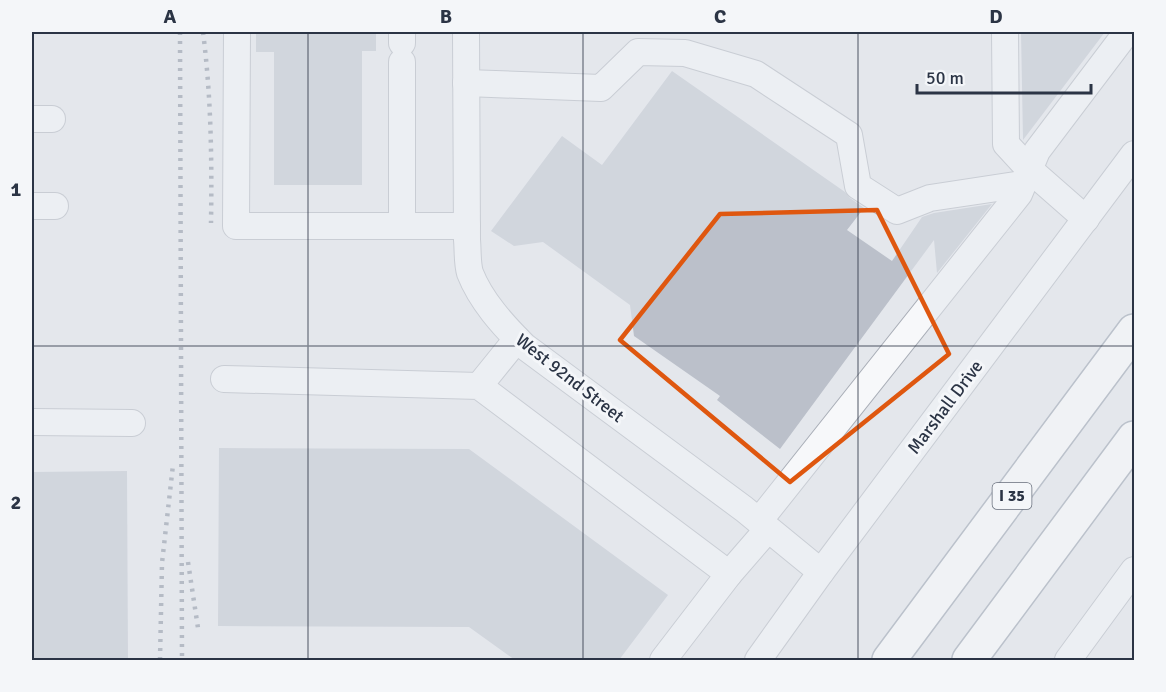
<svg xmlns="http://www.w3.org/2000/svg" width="1166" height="692" font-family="Signika,sans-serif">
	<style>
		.building { fill: #bbc0ca }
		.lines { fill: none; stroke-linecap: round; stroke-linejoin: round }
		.minor-casing { stroke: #a9aeb7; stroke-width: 28 }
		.highway-casing { stroke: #8b94a3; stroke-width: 36 }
		.minor { stroke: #f7f8fa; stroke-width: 26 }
		.highway { stroke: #fff; stroke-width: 33 }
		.rail { stroke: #7d8696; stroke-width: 4.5; stroke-dasharray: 3 6; stroke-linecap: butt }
		.marked { fill: none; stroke: #df570f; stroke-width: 4.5; stroke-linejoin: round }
		.grid { fill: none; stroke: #2b3445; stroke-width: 1.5; stroke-opacity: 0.55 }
		.labels { text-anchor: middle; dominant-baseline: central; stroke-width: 6; stroke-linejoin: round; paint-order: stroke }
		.shield { fill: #f4f6f9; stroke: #676e7b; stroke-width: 1.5 }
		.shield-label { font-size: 16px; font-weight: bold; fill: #2b3445 }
		.street-label { font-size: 18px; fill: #2b3445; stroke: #f4f6f9 }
		.neatline { fill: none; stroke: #2b3445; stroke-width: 2 }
		.grid-label { font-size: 20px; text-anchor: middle; font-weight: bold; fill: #2b3445 }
	</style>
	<rect width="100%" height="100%" fill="#e4e7ec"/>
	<g class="building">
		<polygon points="256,32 376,32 376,51 362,51 362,185 274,185 274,52 256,52"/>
		<polygon points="1021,32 1105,32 1023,140"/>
		<polygon points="672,71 845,192 850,198 864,208 847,230 892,261 922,217 934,213 992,204 937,273 934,240 780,449 717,400 720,396 634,336 630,305 543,242 514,246 491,231 562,136 602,165"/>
		<polygon points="219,448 469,449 668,595 619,660 515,660 469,627 218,626"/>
		<polygon points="127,471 128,660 32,660 32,472"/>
	</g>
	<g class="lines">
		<g class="minor-casing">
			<g id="minor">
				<polyline points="237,32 236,226 467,226"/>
				<polyline points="402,32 402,43"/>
				<path d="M466 32 467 240C468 250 467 263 470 273 481 301 503 325 524 346L744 509 821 572"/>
				<polyline points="1005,32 1006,144 1029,169 1086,219"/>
				<polyline points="402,62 402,226"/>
				<polyline points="466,83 601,88 638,52 685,53 756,74 849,135 858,186 897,211 930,198 1023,184"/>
				<polyline points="32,119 52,119"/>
				<polyline points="32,206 55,206"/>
				<polyline points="224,379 479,386 729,574 663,660"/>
				<polyline points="479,386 517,339"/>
				<polyline points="32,422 132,423"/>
				<polyline points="759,521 1019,194 1037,151 1127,32"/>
				<polyline points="729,574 768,529"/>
				<polyline points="758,660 821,572 1134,154"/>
				<polyline points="1068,660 1134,570"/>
			</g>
		</g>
		<g class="highway-casing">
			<g id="highway">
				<polyline points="889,660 1134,331"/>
				<polyline points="969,660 1134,438"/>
			</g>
		</g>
		<use href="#minor" class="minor"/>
		<use href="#highway" class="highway"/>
		<g class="rail">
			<polyline points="180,32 182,660"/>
			<path d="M203 32C211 95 212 158 211 223"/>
			<polyline points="188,562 198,628"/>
			<polyline points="160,660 162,563 173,465"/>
		</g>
	</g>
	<path d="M0 0H1166V692H0ZM877 210 949 354 790 482 620 340 720 214Z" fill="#e4e7ec" fill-opacity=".55" fill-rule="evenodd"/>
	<path class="marked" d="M877 210 949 354 790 482 620 340 720 214Z"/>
	<path class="grid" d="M308 32V660M583 32V660M858 32V660M32 346H1134"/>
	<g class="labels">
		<rect class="shield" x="992.5" y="483" width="39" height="26" rx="4.5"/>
		<g class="shield-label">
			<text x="1012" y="496">I 35</text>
		</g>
		<g class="street-label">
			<text transform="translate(570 378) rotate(38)">West 92nd Street</text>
			<text transform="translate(945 407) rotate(-53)">Marshall Drive</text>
		</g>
	</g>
	<rect width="1166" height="692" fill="none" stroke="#f4f6f9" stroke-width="66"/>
	<path d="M917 84v9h174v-9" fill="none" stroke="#2b3445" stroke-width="3"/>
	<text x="926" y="84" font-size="18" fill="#2b3445" stroke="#f4f6f9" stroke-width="4.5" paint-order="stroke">50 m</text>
	<rect x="33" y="33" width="1100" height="626" class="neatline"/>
	<g class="grid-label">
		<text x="170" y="23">A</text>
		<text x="446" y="23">B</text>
		<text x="720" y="23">C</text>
		<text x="996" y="23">D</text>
		<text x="16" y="196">1</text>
		<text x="16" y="509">2</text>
	</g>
</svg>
